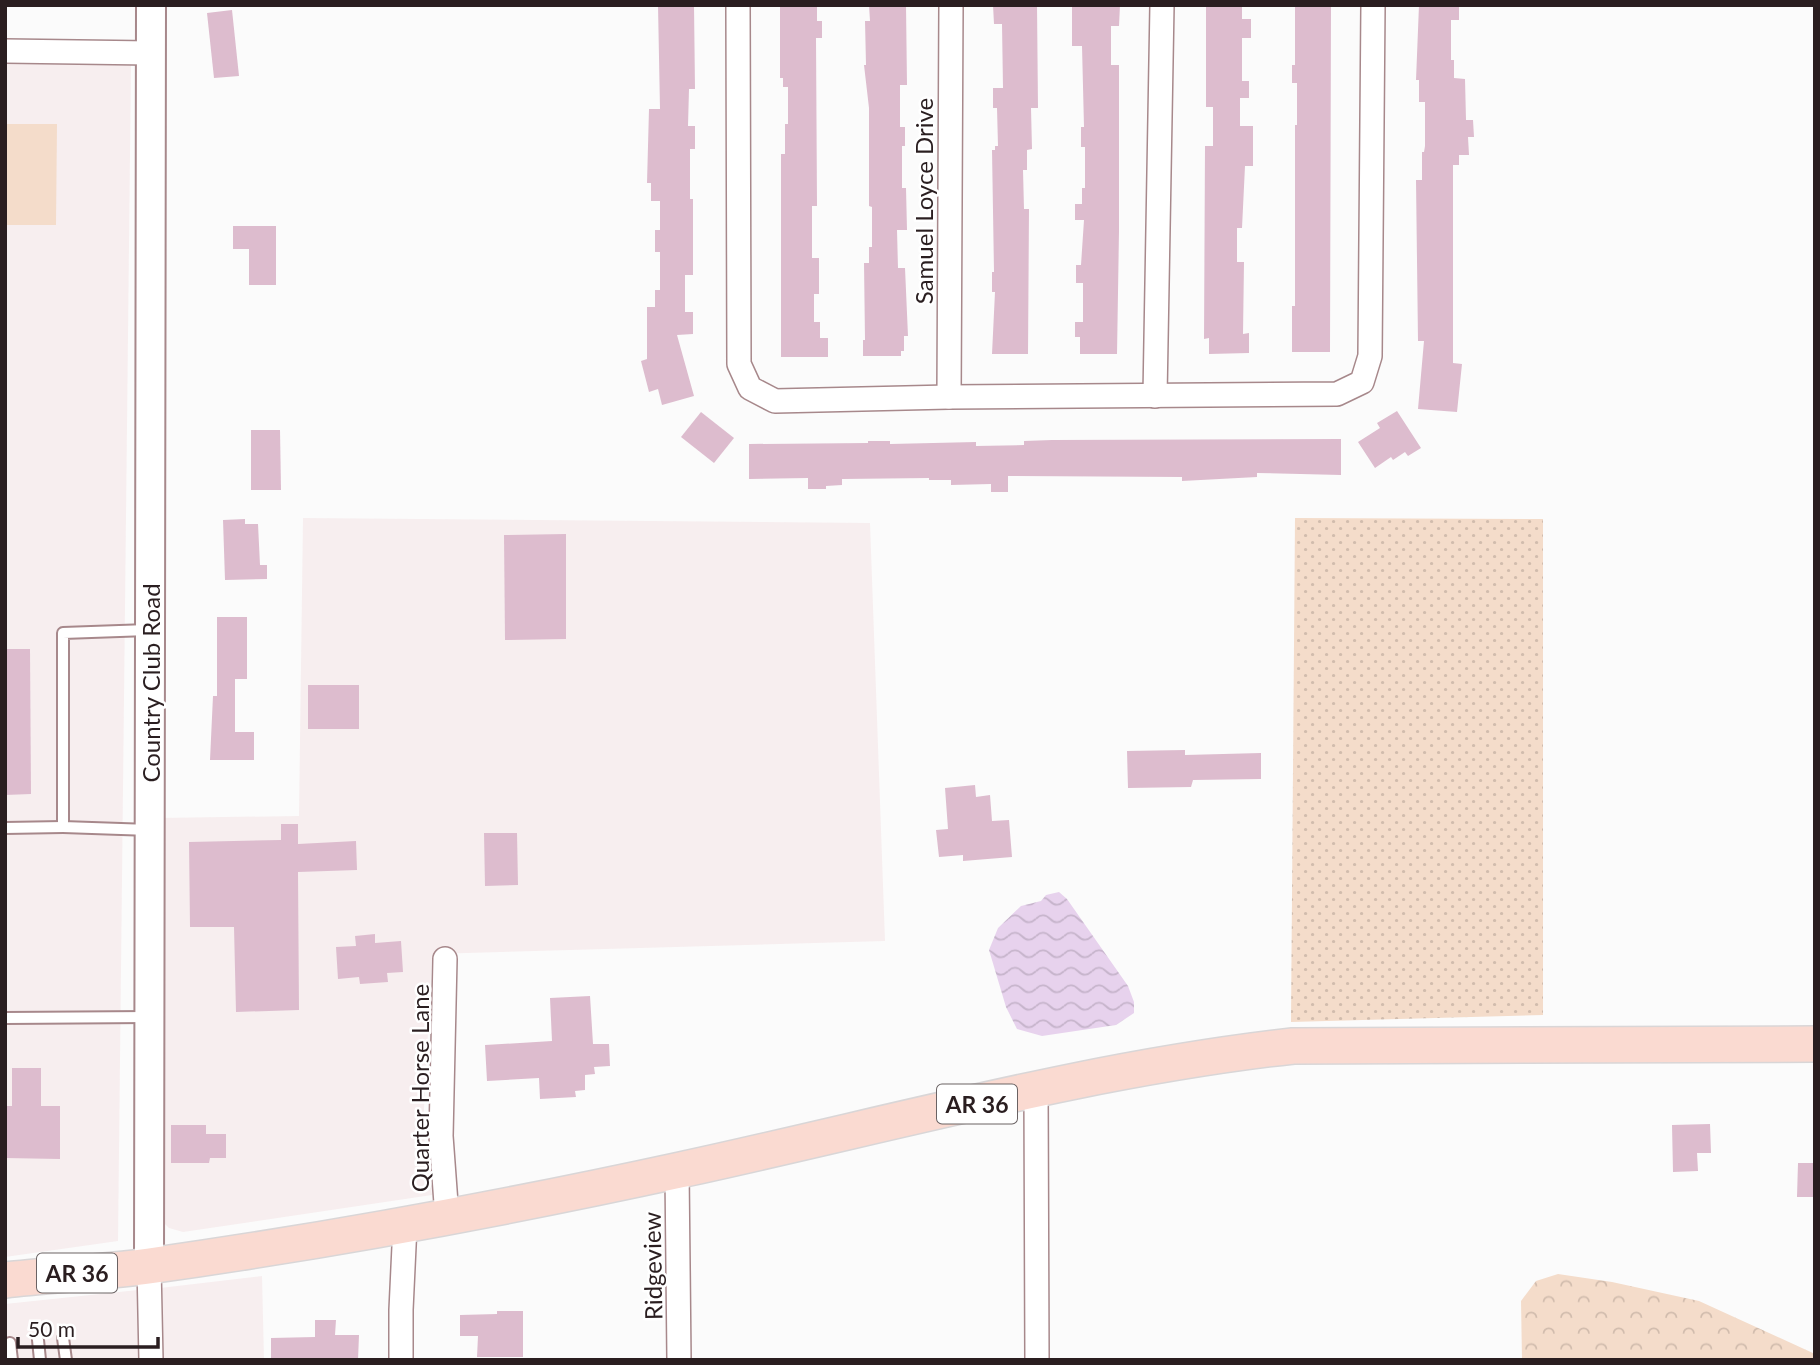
<svg xmlns="http://www.w3.org/2000/svg" width="1820" height="1365" font-family="Lato,sans-serif">
	<style>
		.built { fill: #f7eeef }
		.grass { fill: url(#grass-dots) }
		.forest { fill: url(#forest-crowns) }
		.pitch { fill: #f4dcca }
		.water { fill: url(#water-waves) }
		.building { fill: #ddbcce }
		.lines { fill: none; stroke-linecap: round; stroke-linejoin: round }
		.service-casing { stroke: #a7888b; stroke-width: 14 }
		.minor-casing { stroke: #a7888b; stroke-width: 26 }
		.tertiary-casing { stroke: #a7888b; stroke-width: 32 }
		.primary-casing { stroke: #d9d6d7; stroke-width: 38 }
		.service { stroke: #fff; stroke-width: 10 }
		.minor { stroke: #fff; stroke-width: 23 }
		.tertiary { stroke: #fff; stroke-width: 28 }
		.primary { stroke: #fadad1; stroke-width: 35 }
		.labels { text-anchor: middle; dominant-baseline: central; stroke-width: 5; stroke-linejoin: round; paint-order: stroke }
		.shield { fill: #fff; stroke: #6a6263; stroke-width: 2 }
		.shield-label { font-size: 23px; font-weight: bold; fill: #2a1e20 }
		.street-label { font-size: 24px; fill: #2a1e20; stroke: #fff }
	</style>
	<defs>
		<pattern id="grass-dots" width="8" height="8" patternUnits="userSpaceOnUse" patternTransform="scale(1.75)"><rect width="8" height="8" fill="#f4dcca"/><path d="M2 2h.1M6 6h.1" fill="none" stroke="#d1bcad" stroke-width="1.8" stroke-linecap="round"/></pattern>
		<pattern id="forest-crowns" width="20" height="18" patternUnits="userSpaceOnUse" patternTransform="scale(1.75)"><rect width="20" height="18" fill="#f4dcca"/><path d="M2 6a3 3 0 1 1 6 0M12 15a3 3 0 1 1 6 0" fill="none" stroke="#d1bcad"/></pattern>
		<pattern id="water-waves" width="16" height="10" patternUnits="userSpaceOnUse" patternTransform="scale(1.75)"><rect width="16" height="10" fill="#e7d2ed"/><path d="M0 5q4-4 8 0t8 0" fill="none" stroke="#c6b4cb"/></pattern>
	</defs>
	<rect width="100%" height="100%" fill="#fbfbfb"/>
	<g class="built">
		<polygon points="5,63 131,64 118,1241 5,1257"/>
		<polygon points="303,518 870,523 885,941 432,954 423,1129 432,1195 183,1232 169,1228 162,1221 159,818 299,816"/>
		<polygon points="262,1276 264,1360 162,1360 160,1288"/>
		<polygon points="138,1290 140,1360 5,1360 5,1304"/>
	</g>
	<polygon class="grass" points="1295,518 1543,519 1543,1015 1291,1022"/>
	<polygon class="forest" points="1558,1274 1612,1282 1699,1301 1815,1354 1815,1360 1522,1360 1521,1301 1536,1281"/>
	<polygon class="pitch" points="5,124 57,124 56,225 5,225"/>
	<polygon class="water" points="1059,892 1067,899 1128,986 1134,1002 1134,1013 1116,1025 1042,1036 1017,1029 1006,1007 989,950 998,928 1021,906 1041,901 1046,895"/>
	<g class="building">
		<polygon points="658,5 694,5 695,89 689,89 688,126 695,126 695,149 690,149 690,199 693,199 693,275 685,275 685,312 693,312 693,334 677,335 694,396 662,405 658,389 649,392 641,361 647,359 647,307 655,307 655,290 660,290 660,252 655,252 655,230 660,230 660,201 651,201 651,183 647,183 649,109 660,109"/>
		<polygon points="780,5 817,5 817,21 822,21 822,38 816,38 817,206 812,206 812,258 819,258 819,294 814,294 814,322 820,322 820,338 828,338 828,357 781,357 781,154 785,154 785,124 788,124 788,87 783,87 783,78 780,78"/>
		<polygon points="869,5 906,5 907,85 900,85 900,127 905,127 905,146 902,146 902,188 906,188 907,230 897,230 898,268 905,268 908,336 904,336 904,351 901,351 901,356 863,356 863,340 865,340 864,263 869,263 869,247 872,247 872,207 869,206 869,108 864,65 866,65 865,21 870,21"/>
		<polygon points="993,5 1037,5 1038,108 1031,108 1032,149 1027,150 1027,170 1023,170 1024,209 1029,209 1028,354 992,354 995,292 992,292 992,272 994,272 992,150 995,150 995,146 998,146 997,108 993,108 993,88 1003,88 1002,24 994,24"/>
		<polygon points="1072,5 1120,5 1119,26 1111,26 1111,65 1119,65 1119,231 1117,354 1080,354 1080,337 1075,337 1075,322 1083,322 1083,283 1076,283 1076,265 1081,265 1084,220 1075,220 1075,204 1082,204 1082,188 1085,188 1085,147 1081,147 1081,127 1084,127 1082,46 1072,46"/>
		<polygon points="1206,5 1242,5 1242,19 1251,19 1251,38 1242,38 1242,81 1249,81 1249,98 1240,98 1240,126 1253,126 1253,166 1245,166 1242,228 1237,228 1237,262 1244,262 1243,334 1249,333 1249,353 1209,354 1209,338 1204,339 1205,146 1213,146 1213,107 1206,107"/>
		<polygon points="1295,5 1331,5 1330,352 1292,352 1292,306 1295,306 1295,125 1297,125 1297,83 1292,83 1292,65 1295,65"/>
		<polygon points="1419,5 1459,5 1459,20 1451,20 1451,60 1454,60 1454,78 1465,79 1466,120 1473,120 1474,137 1468,137 1469,155 1459,155 1459,165 1453,165 1453,363 1462,364 1457,412 1418,409 1424,341 1418,341 1416,180 1422,180 1422,152 1424,152 1425,146 1425,102 1419,102 1419,80 1416,80"/>
		<polygon points="232,10 239,76 214,78 207,13"/>
		<polygon points="233,226 276,226 276,285 249,285 249,249 233,249"/>
		<polygon points="1397,411 1421,448 1408,456 1405,452 1393,460 1391,457 1375,468 1358,442 1380,428 1377,423"/>
		<polygon points="701,412 734,438 714,463 681,437"/>
		<polygon points="251,430 280,430 281,490 251,490"/>
		<polygon points="1341,439 1341,475 1257,473 1257,477 1182,481 1182,477 1008,476 1008,492 991,492 991,484 951,485 951,480 929,480 929,478 842,479 842,485 826,486 826,489 808,489 808,478 749,479 749,444 868,443 868,441 890,441 890,444 976,442 976,446 1024,445 1024,441 1052,440"/>
		<polygon points="245,519 245,524 258,524 260,565 267,565 267,579 225,580 223,520"/>
		<polygon points="566,534 566,639 505,640 504,535"/>
		<polygon points="217,617 247,617 247,679 235,679 235,732 254,732 254,760 210,760 213,696 217,696"/>
		<polygon points="5,649 30,649 31,794 5,795"/>
		<rect x="308" y="685" width="51" height="44"/>
		<polygon points="1185,750 1185,755 1261,753 1261,779 1193,780 1191,787 1128,788 1127,751"/>
		<polygon points="975,785 976,797 990,795 992,821 1009,820 1012,857 963,861 963,855 939,857 936,830 948,829 945,788"/>
		<polygon points="281,824 298,824 298,844 356,841 357,870 298,872 299,1010 236,1012 234,927 190,927 189,842 281,840"/>
		<polygon points="484,833 517,833 518,885 485,886"/>
		<polygon points="375,934 375,943 401,941 403,972 387,973 388,982 360,984 359,977 338,979 336,947 356,946 355,936"/>
		<polygon points="590,996 593,1044 609,1044 610,1066 594,1067 595,1074 585,1075 585,1090 575,1091 576,1097 540,1099 539,1078 487,1081 485,1045 552,1041 550,998"/>
		<polygon points="12,1068 41,1068 41,1106 60,1106 60,1159 5,1158 5,1106 12,1106"/>
		<polygon points="1710,1124 1711,1153 1697,1153 1698,1171 1673,1172 1672,1125"/>
		<polygon points="171,1125 206,1125 206,1134 226,1134 226,1158 210,1158 209,1163 171,1163"/>
		<polygon points="1798,1163 1815,1163 1815,1197 1797,1197"/>
		<polygon points="497,1311 523,1311 523,1357 477,1357 478,1336 460,1336 460,1315 497,1314"/>
		<polygon points="315,1320 336,1320 335,1335 359,1335 358,1360 271,1360 271,1338 315,1337"/>
	</g>
	<g class="lines">
		<g class="service-casing">
			<g id="service">
				<polyline points="148,630 63,633 63,827 150,830"/>
				<polyline points="5,828 63,827"/>
				<polyline points="5,1018 149,1017"/>
				<polyline points="63,1338 66,1360"/>
				<polyline points="38,1340 40,1360"/>
				<polyline points="10,1343 12,1360"/>
			</g>
		</g>
		<g class="minor-casing">
			<g id="minor">
				<polyline points="738,5 739,364 750,388 775,401 949,397 1337,394 1362,382 1370,356 1373,5"/>
				<polyline points="5,51 151,53"/>
				<polyline points="1155,396 1162,5"/>
				<polyline points="949,397 951,5"/>
				<polyline points="445,959 441,1136 447,1217"/>
				<polyline points="1036,1090 1037,1360"/>
				<polyline points="677,1171 679,1360"/>
				<polyline points="149,1266 151,1360"/>
				<polyline points="401,1360 401,1310 405,1225"/>
			</g>
		</g>
		<g class="tertiary-casing">
			<polyline id="tertiary" points="149,1266 151,5"/>
		</g>
		<g class="primary-casing">
			<path id="primary" d="M5 1280C53 1275 102 1272 149 1266 327 1241 505 1208 680 1170 884 1126 1086 1069 1293 1046L1815 1044"/>
		</g>
		<use href="#service" class="service"/>
		<use href="#minor" class="minor"/>
		<use href="#tertiary" class="tertiary"/>
		<use href="#primary" class="primary"/>
	</g>
	<g class="labels">
		<g class="shield">
			<rect x="937" y="1084.5" width="80" height="39" rx="5"/>
			<rect x="37" y="1253.5" width="80" height="39" rx="5"/>
		</g>
		<g class="shield-label">
			<text x="977" y="1104">AR 36</text>
			<text x="77" y="1273">AR 36</text>
		</g>
		<g class="street-label">
			<text transform="translate(923 201) rotate(-90)">Samuel Loyce Drive</text>
			<text transform="translate(150 683) rotate(-90)">Country Club Road</text>
			<text transform="translate(419 1088) rotate(-90)">Quarter Horse Lane</text>
			<text transform="translate(652 1266) rotate(-91)">Ridgeview</text>
		</g>
	</g>
	<rect width="1820" height="1365" fill="none" stroke="#2a1e20" stroke-width="14"/>
	<path d="M18 1337v10h140v-10" fill="none" stroke="#2a1e20" stroke-width="3.5"/>
	<text x="28" y="1337" font-size="21" fill="#2a1e20" stroke="#ffffff" stroke-width="5" paint-order="stroke">50 m</text>
</svg>
